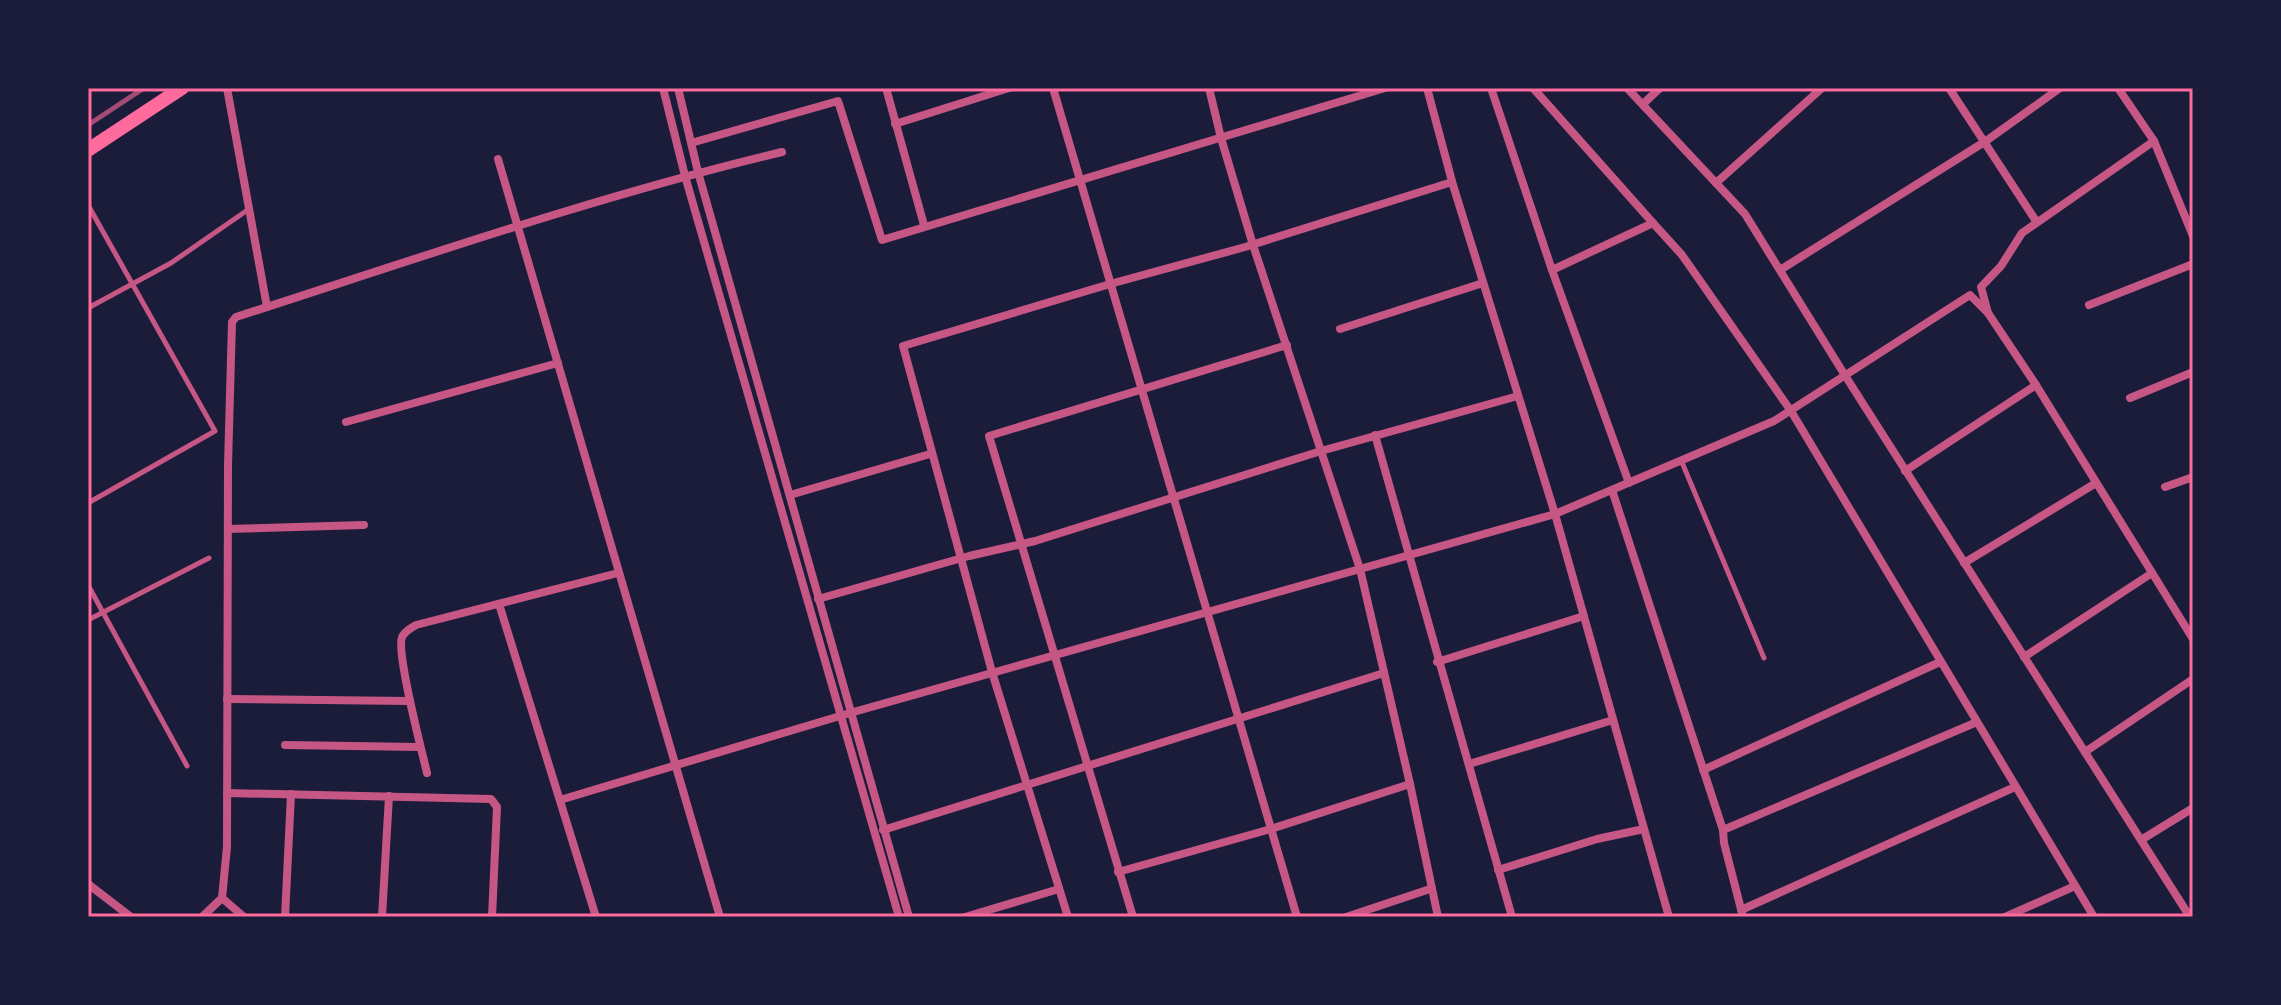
<svg xmlns="http://www.w3.org/2000/svg" width="2281" height="1005" font-family="Commissioner,sans-serif">
	<style>
		.lines { fill: none; stroke-linecap: round; stroke-linejoin: round }
		.service { stroke: #c65784; stroke-width: 5 }
		.minor { stroke: #c65784; stroke-width: 8 }
		.secondary { stroke: #ff6b9d; stroke-width: 14 }
		.rail { stroke: #a44b75; stroke-width: 5 }
		.neatline { fill: none; stroke: #ff6b9d; stroke-width: 3 }
	</style>
	<rect width="100%" height="100%" fill="#1b1b3a"/>
	<g class="lines">
		<g class="service">
			<polyline points="88,205 215,431 88,503"/>
			<polyline points="88,308 171,263 249,209"/>
			<polyline points="1681,460 1764,658"/>
			<polyline points="88,585 187,766"/>
			<polyline points="88,620 209,558"/>
		</g>
		<g class="minor">
			<polyline points="227,88 267,307"/>
			<polyline points="663,88 685,176 899,917"/>
			<polyline points="678,88 698,172 909,917"/>
			<polyline points="886,88 924,225"/>
			<polyline points="1053,88 1297,917"/>
			<polyline points="1209,88 1221,138 1253,245 1360,569 1410,784 1438,917"/>
			<polyline points="1427,88 1453,185 1555,514 1669,917"/>
			<polyline points="1491,88 1552,270"/>
			<polyline points="1533,88 1653,223"/>
			<polyline points="1627,88 1745,214 1846,377 2190,917"/>
			<polyline points="1949,88 2036,221"/>
			<polyline points="2118,88 2154,141 2193,236"/>
			<polyline points="1643,104 1660,88"/>
			<polyline points="895,124 1009,88"/>
			<polyline points="691,143 838,101 882,240 1385,88"/>
			<polyline points="498,159 720,917"/>
			<polyline points="1716,183 1822,88"/>
			<polyline points="1780,270 1986,141 2060,88"/>
			<polyline points="2089,305 2193,264"/>
			<polyline points="1988,313 2036,385 2193,639"/>
			<polyline points="1340,329 1483,283"/>
			<polyline points="2130,398 2193,372"/>
			<polyline points="346,422 558,363"/>
			<polyline points="1375,435 1512,917"/>
			<polyline points="1905,471 2036,385"/>
			<polyline points="1629,483 1552,270 1653,223 1682,255 1791,411 2094,917"/>
			<polyline points="2165,487 2193,477"/>
			<polyline points="1612,490 1723,830"/>
			<polyline points="790,495 930,454"/>
			<polyline points="228,529 364,525"/>
			<polyline points="1964,563 2096,483"/>
			<polyline points="818,599 969,556 1035,541 1321,451 1518,396"/>
			<polyline points="499,604 596,917"/>
			<polyline points="2024,657 2152,573"/>
			<polyline points="1437,662 1584,616"/>
			<polyline points="227,699 410,701"/>
			<polyline points="285,745 420,747"/>
			<polyline points="2085,752 2193,679"/>
			<polyline points="1469,764 1613,720"/>
			<polyline points="1703,770 1940,662"/>
			<path d="M427 773C422 752 396 652 402 637 405 631 411 628 416 625L618 573"/>
			<polyline points="227,793 491,799 497,807 492,917"/>
			<polyline points="560,800 850,713 1555,514 1774,421 1970,295 1988,313 1981,287 2001,266 2022,233 2154,141"/>
			<polyline points="883,830 1384,673"/>
			<polyline points="2141,840 2193,808"/>
			<polyline points="1498,870 1597,839 1644,829"/>
			<polyline points="1118,872 1271,829 1410,784"/>
			<polyline points="88,884 131,917"/>
			<polyline points="222,898 244,917"/>
			<polyline points="1741,910 2015,787"/>
			<path d="M202 917 222 898 227 847 228 465 232 322 236 317C416 259 597 196 782 152"/>
			<polyline points="285,917 291,794"/>
			<polyline points="382,917 389,796"/>
			<polyline points="965,917 1059,889"/>
			<polyline points="1068,917 992,672 903,346 1110,284 1245,247 1452,182"/>
			<polyline points="1133,917 989,436 1287,345"/>
			<polyline points="1346,917 1430,889"/>
			<polyline points="1743,917 1724,843 1723,830 1977,722"/>
			<polyline points="2005,917 2075,886"/>
		</g>
		<polyline class="secondary" points="88,150 182,88"/>
		<polyline class="rail" points="88,125 144,88"/>
	</g>
	<rect width="2281" height="1005" fill="none" stroke="#1b1b3a" stroke-width="180"/>
	<rect x="90" y="90" width="2101" height="825" class="neatline"/>
</svg>
